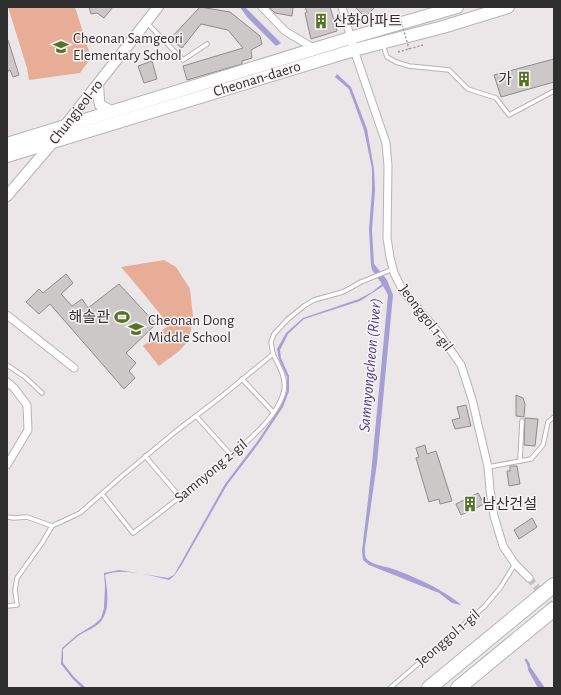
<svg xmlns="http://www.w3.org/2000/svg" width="561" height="695" font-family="'Alegreya Sans','Noto Sans KR',sans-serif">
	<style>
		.green { fill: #e7ad96 }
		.water { fill: #a59fd6 }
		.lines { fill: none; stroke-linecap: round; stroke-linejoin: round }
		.stream { stroke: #a59fd6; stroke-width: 2.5 }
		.building { fill: #cdc8c8; stroke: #8f8a8b }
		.street-tunnel { stroke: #c6c2c4; stroke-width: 7; stroke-dasharray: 7 3.5; stroke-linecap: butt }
		.lane-casing { stroke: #b7b3b5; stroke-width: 5.5 }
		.street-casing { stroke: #b7b3b5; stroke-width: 9 }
		.secondary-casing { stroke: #b7b3b5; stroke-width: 12 }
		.primary-casing { stroke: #b7b3b5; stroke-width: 14 }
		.highway-casing { stroke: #b7b3b5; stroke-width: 16 }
		.path { stroke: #9c999a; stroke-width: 1.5; stroke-dasharray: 2 2; stroke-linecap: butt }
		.lane { stroke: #fff; stroke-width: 3.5 }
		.street { stroke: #fff; stroke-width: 7 }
		.secondary { stroke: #fff; stroke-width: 10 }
		.primary { stroke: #fff; stroke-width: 12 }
		.highway { stroke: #fff; stroke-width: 14 }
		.path-bridge { stroke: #9c999a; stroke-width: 1.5; stroke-dasharray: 2 2; stroke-linecap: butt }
		.labels { text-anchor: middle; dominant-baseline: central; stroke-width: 3; stroke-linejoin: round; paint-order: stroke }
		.poi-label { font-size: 15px; fill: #302f2f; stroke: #f8f4f6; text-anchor: start }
		.street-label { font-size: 15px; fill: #302f2f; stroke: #f8f4f6 }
		.water-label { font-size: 16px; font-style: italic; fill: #4c3f82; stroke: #f8f4f6 }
	</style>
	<rect width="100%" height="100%" fill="#ebe7e9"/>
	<g class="green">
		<polygon points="8,7 75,7 91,58 80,73 29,80 27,68"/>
		<polygon points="164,260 176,267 190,289 193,317 189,340 179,351 159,366 143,346 169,325 138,287 121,267"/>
	</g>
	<g class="water">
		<polygon points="240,7 245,7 281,43 276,46 247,17"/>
		<path d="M337 74 351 87 367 129 374 169 375 190 372 230 374 264 387 280 393 295 377 463 365 547C365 553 364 558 369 561 375 565 383 566 390 568 409 574 447 591 461 605L452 603 439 593 369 565 363 560 362 551 371 474 388 295 383 286 360 301 304 319 288 334 280 350 281 358 289 376V391L283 407 259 443 227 485 181 566 174 576 169 580C152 576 121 567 105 575 107 587 110 607 103 618 99 627 85 631 78 636 73 640 68 645 63 649V663L74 677 86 688H82L72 678 61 664 62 648 77 635 95 624 101 618 104 608 105 586 104 573 119 570 168 578 174 575 225 484 257 442 281 406 287 391V377L279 359 277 349 286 333 303 318 359 299 372 292 382 284 372 270 371 265 369 229 372 190V169L364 130 349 89 335 77Z"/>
		<polygon points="527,662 545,688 538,688 528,670"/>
	</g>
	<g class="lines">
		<polyline class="stream" points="526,660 529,665"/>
	</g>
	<g class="building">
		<polygon points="89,7 113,7 104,18 97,13 91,14"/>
		<polygon points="200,7 230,12 260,36 262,44 251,50 252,58 242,61 242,64 187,80 183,66 243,48 228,30 201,24 182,48 170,39"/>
		<polygon points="269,7 293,7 292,16 275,13"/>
		<polygon points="305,7 330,7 337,31 311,39 305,13 307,12"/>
		<polygon points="355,7 375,7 365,17"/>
		<polygon points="8,40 19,75 13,77 10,70 7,72 7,41"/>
		<polygon points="554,59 554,82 501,97 494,75"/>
		<polygon points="152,61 157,79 144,83 138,66"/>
		<polygon points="66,274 73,283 61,294 72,306 82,299 88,308 119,284 156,324 126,353 136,363 129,371 135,378 124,389 50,304 39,314 26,302 39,289 43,293"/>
		<polygon points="516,395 523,398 525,404 524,417 516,416"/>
		<polygon points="466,405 471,426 455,429 452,420 460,418 457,407"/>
		<polygon points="525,418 538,419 535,446 524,445"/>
		<polygon points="425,445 427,454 436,451 452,501 440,504 439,499 429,502 416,458 419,457 416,448"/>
		<polygon points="510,466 517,466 520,484 509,486 507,471 510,471"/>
		<polygon points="478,493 484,504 461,515 456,504"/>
		<polygon points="532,518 537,527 519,539 514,530"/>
	</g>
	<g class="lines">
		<polyline class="street-tunnel" points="529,578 554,609"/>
		<g class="lane-casing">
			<g id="lane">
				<polyline points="147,23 183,60 207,44"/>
				<polyline points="383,45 387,57 396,62 409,66 449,70 468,89 496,98 509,115 554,91"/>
				<polyline points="7,365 25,377 42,393"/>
				<polyline points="242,379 273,412"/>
				<polyline points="196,416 231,455"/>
				<polyline points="145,456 180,497"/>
				<polyline points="520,461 522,421"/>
				<polyline points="488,467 531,459 543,445 548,422 554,417"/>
				<path d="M102 494 133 533C159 514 184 494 209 473 233 453 274 424 283 394 288 380 279 366 273 354"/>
				<polyline points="7,517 14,518 27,517 52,526 80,513 122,476 175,432 222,396 267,359 273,354 271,342 274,334 288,319 304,306 314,300 343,292 361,282 393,269"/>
				<polyline points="7,606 17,605 15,590 17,578 42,543 52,526"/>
				<polyline points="390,688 484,607 500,588 515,564"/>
			</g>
		</g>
		<g class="street-casing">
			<g id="street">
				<polyline points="262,7 285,31 315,49"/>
				<polyline points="342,7 354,50 386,143 388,166 387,238 390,257 394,273 403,291 438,332 461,365 472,399 488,467 490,490 494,516 503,546 515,564 529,578"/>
				<polyline points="7,315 74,368"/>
				<polyline points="7,382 14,388 27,405 28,430 7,465"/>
			</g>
		</g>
		<g class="secondary-casing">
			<g id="secondary">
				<polyline points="98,84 99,100 100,105 113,112"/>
				<polyline points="63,128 158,7"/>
				<polyline points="7,196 54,141"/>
			</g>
		</g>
		<g class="primary-casing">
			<g id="primary">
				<polyline points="7,144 350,38 457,7"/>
				<polyline points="7,156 354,50 443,27 508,7"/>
			</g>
		</g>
		<g class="highway-casing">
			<g id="highway">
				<polyline points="429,688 554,585"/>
				<polyline points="458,688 554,609"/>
			</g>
		</g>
		<polyline class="path" points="398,52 423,45"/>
		<use href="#lane" class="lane"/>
		<use href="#street" class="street"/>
		<use href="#secondary" class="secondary"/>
		<use href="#primary" class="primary"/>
		<use href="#highway" class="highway"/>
		<polyline class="path-bridge" points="401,21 409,49"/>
	</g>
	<defs>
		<g id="building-bare" transform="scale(1.2)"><path d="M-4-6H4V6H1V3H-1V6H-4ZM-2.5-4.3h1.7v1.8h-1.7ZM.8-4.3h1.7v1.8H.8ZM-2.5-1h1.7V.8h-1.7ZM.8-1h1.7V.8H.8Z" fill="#557227" stroke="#f8f4f6" stroke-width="2.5" paint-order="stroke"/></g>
		<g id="school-bare" transform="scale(1.2)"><path d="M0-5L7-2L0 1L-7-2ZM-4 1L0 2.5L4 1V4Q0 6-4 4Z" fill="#557227" stroke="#f8f4f6" stroke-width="2.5" paint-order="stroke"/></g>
		<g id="stadium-bare" transform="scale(1.2)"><path d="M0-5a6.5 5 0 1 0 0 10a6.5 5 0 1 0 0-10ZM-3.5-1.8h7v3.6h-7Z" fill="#557227" stroke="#f8f4f6" stroke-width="2.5" paint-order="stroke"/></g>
	</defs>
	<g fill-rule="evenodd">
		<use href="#building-bare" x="321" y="21"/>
		<use href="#school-bare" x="61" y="47"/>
		<use href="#building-bare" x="524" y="79"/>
		<use href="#stadium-bare" x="122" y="317"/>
		<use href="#school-bare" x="136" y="329"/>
		<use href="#building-bare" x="470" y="504"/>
	</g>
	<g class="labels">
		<g class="poi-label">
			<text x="333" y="21">산화아파트</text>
			<text x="73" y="38">Cheonan Samgeori<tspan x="73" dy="17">Elementary School</tspan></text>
			<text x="512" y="79" text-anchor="end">가</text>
			<text x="110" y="317" text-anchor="end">해솔관</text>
			<text x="148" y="320">Cheonan Dong<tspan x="148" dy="17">Middle School</tspan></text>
			<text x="482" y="504">남산건설</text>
		</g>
		<g class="street-label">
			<text transform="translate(257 79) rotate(-17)">Cheonan-daero</text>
			<text transform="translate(76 112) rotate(-52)">Chungjeol-ro</text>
			<text transform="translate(426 318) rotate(53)">Jeonggol 1-gil</text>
			<text transform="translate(211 471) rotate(-40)">Samnyong 2-gil</text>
			<text transform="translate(448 638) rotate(-41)">Jeonggol 1-gil</text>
		</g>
		<g class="water-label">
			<text transform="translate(370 365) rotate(-85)">Samnyongcheon (River)</text>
		</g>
	</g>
	<rect width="561" height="695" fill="none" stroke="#302f2f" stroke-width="16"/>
</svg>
